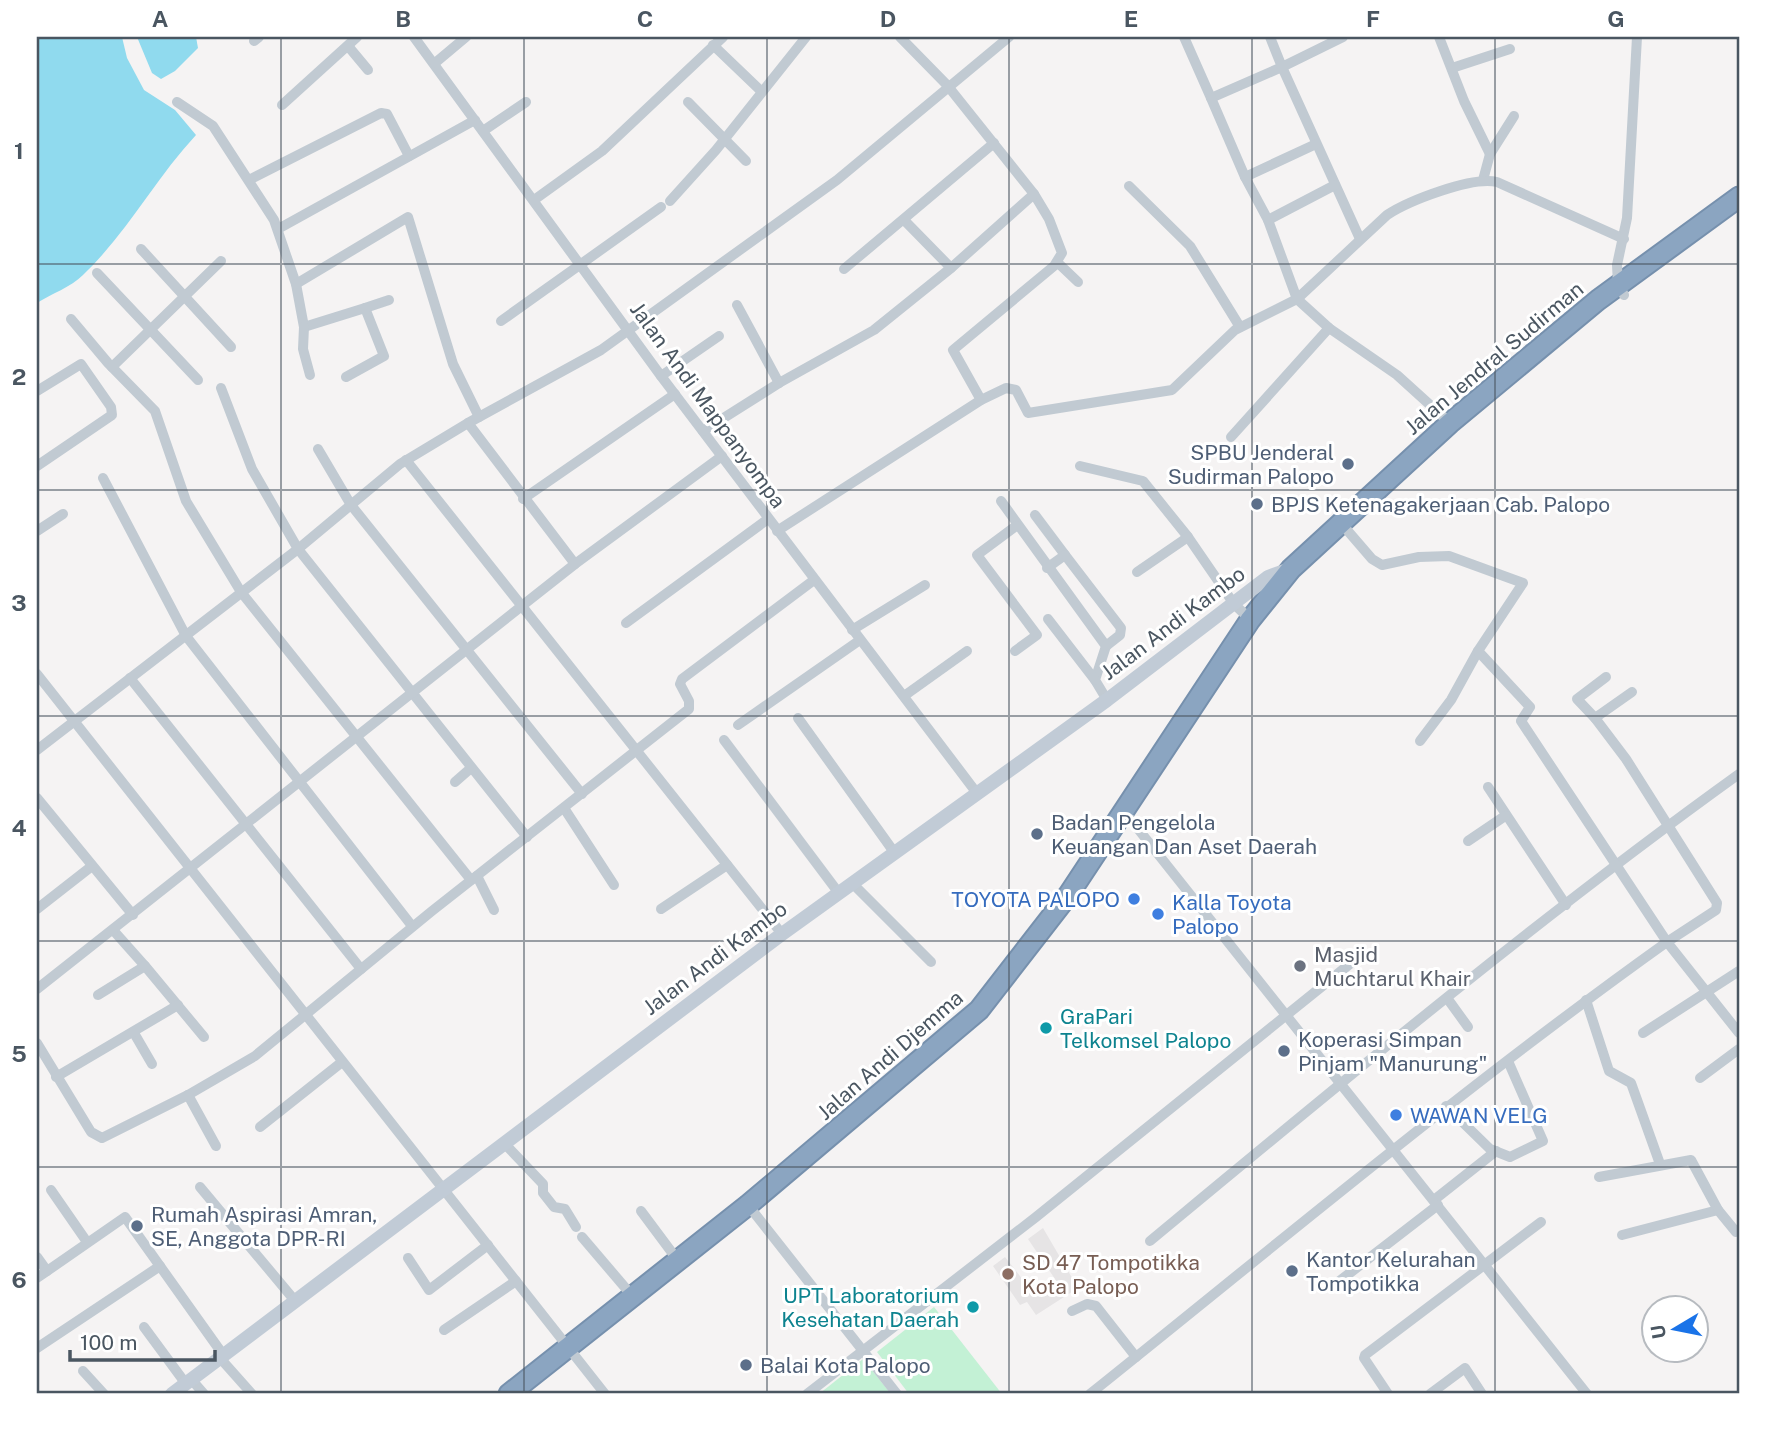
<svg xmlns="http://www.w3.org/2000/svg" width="1776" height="1431" font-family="'Public Sans',sans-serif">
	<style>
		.education { fill: #e6e4e5 }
		.green { fill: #c3f1d5 }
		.water { fill: #90daee }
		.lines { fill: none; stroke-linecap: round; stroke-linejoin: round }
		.highway-casing { stroke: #7690ad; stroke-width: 23 }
		.street { stroke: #c1cad2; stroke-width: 10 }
		.secondary { stroke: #c1cbd6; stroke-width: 14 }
		.highway { stroke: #8ba5c1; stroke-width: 19 }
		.grid { fill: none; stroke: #4a5661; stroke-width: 2; stroke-opacity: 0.55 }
		.service-dot { fill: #5c6f8a; stroke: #fff; stroke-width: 2.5 }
		.shop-dot { fill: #3f7fe0; stroke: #fff; stroke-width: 2.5 }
		.worship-dot { fill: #6b7280; stroke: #fff; stroke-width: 2.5 }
		.culture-dot { fill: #0f9aa8; stroke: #fff; stroke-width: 2.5 }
		.education-dot { fill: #8d6e63; stroke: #fff; stroke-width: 2.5 }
		.labels { text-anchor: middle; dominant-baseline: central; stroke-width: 6; stroke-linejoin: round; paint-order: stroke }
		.street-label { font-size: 21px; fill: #4a5661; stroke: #fff }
		.service-label { font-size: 21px; fill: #4e5e75; stroke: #fff; text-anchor: start }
		.shop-label { font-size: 21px; fill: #366cbe; stroke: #fff; text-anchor: start }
		.worship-label { font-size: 21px; fill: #5b616d; stroke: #fff; text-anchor: start }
		.culture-label { font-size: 21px; fill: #0d838f; stroke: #fff; text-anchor: start }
		.education-label { font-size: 21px; fill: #785e54; stroke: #fff; text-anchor: start }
		.neatline { fill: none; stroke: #4a5661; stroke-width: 2.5 }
		.grid-label { font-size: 23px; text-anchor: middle; font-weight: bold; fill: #4a5661 }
	</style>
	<rect width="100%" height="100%" fill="#f5f3f3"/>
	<polygon class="education" points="1043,1228 1078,1288 1036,1315 1027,1302 1020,1305 993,1266 1005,1257 1035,1295 1057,1282 1028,1239"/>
	<g class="green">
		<polygon points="934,1307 1002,1394 909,1394 877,1352"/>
		<polygon points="863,1359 891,1394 819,1394"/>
	</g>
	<g class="water">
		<path d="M37 37H122L127 58 144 90 175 110 196 135C155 179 127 233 83 275 71 287 51 294 37 303Z"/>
		<polygon points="137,37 196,37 198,48 175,71 161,79 152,73"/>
	</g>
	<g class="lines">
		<g class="highway-casing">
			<polyline id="highway" points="509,1394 748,1205 979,1010 1069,894 1250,620 1291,569 1450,423 1598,300 1739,197"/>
		</g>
		<g class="street">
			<polyline points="414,37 661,376 976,792"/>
			<polyline points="1184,37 1211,98 1282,67 1360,239"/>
			<polyline points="1270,37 1282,67 1343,37"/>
			<polyline points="1439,37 1464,101 1490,154"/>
			<polyline points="254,41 259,37"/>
			<polyline points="713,45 761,91"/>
			<polyline points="348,46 368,70"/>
			<polyline points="435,63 466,37"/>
			<polyline points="1452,68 1510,49"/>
			<polyline points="1211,98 1245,177 1268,220 1297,299 1329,328 1397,375 1450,423"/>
			<polyline points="177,102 213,126 274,220 296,284 304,327 365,308 384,356 346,377"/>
			<polyline points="688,102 746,161"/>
			<polyline points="282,105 357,37"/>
			<polyline points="483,131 526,102"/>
			<polyline points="1245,177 1316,144"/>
			<polyline points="249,180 381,113 387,114 409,156"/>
			<polyline points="1483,180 1490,154 1514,116"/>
			<polyline points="1129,186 1190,246 1240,327"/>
			<polyline points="534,200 602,151 723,37"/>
			<polyline points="670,201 716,150 806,37"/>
			<polyline points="1268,220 1335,185"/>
			<polyline points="905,221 951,268"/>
			<polyline points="278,229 475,120"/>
			<polyline points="141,249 231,347"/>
			<polyline points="1057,262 1078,282"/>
			<polyline points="844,269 994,143"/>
			<polyline points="97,273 198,380"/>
			<polyline points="296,284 408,217 453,364 479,417"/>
			<polyline points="1624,295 1618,284 1617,265 1627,218 1637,37"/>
			<polyline points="737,305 779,383"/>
			<polyline points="365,308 389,300"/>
			<polyline points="71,319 108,363 155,411 186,501 241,592 471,880"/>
			<polyline points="501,321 661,207"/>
			<polyline points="304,327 303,349 310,375"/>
			<polyline points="112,367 221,261"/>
			<polyline points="661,376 719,336"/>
			<polyline points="221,388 252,469 298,549 527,837"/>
			<polyline points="37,391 81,364 111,407 112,415 37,466"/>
			<polyline points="981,400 953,350 1054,266 1062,253 1049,219 1034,194"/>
			<polyline points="468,423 575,564"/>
			<polyline points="703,431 779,383 874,330 951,268 1034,194 947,85 900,37"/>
			<polyline points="1231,437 1329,328"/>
			<polyline points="318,449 351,505 582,794"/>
			<polyline points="406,460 782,934"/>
			<polyline points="1080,466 1143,481 1188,537 1234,604 1252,621"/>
			<polyline points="103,478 186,636 412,926"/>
			<polyline points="523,499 675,394"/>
			<polyline points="1001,501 1106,646 1095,680 1107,700"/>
			<polyline points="1035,515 1065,555"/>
			<polyline points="37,531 63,514"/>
			<path d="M777 531 981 400 1006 388 1016 390 1028 413 1172 390 1235 330 1297 299 1387 215C1408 201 1472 176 1497 182L1624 239"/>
			<polyline points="1047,568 1065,555 1121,628 1120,635 1106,646"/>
			<polyline points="1137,572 1188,537"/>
			<polyline points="1048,619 1095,680"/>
			<polyline points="626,623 768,519"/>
			<polyline points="852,630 925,585"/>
			<polyline points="1015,651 1037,635 977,555 1016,526"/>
			<polyline points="37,674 605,1394"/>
			<polyline points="130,678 361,969"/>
			<polyline points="1632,692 1595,718 1626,759 1717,903 1716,910 1667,942 1739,1033"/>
			<polyline points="904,696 967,651"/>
			<polyline points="798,718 894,852"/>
			<polyline points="1595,718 1577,699 1606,677"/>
			<polyline points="738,725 860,640"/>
			<polyline points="724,740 838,892"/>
			<polyline points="1420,741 1451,700 1478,651"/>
			<polyline points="37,750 298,549 400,464 468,423 601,350 837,180 1009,37"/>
			<polyline points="455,782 471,768"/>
			<polyline points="1488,787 1566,905"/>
			<polyline points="37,798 133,915"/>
			<polyline points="564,808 614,885"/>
			<polyline points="1123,810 1587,1394"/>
			<polyline points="1468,841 1505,816"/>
			<polyline points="477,876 494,910"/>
			<polyline points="852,883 931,962"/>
			<polyline points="37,909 92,866"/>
			<polyline points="661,909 727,865"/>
			<polyline points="113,930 145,966"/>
			<polyline points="37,989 575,564 722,456"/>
			<polyline points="98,995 145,966 204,1037"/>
			<polyline points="1447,998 1468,1027"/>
			<polyline points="1586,1000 1609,1071 1631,1083 1660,1164"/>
			<polyline points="134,1033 152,1064"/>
			<polyline points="1643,1033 1739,971"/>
			<polyline points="37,1043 91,1132 102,1138 188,1095 255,1056 432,911 689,709 689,701 680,684 682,679 814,580"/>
			<polyline points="56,1077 178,1005"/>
			<polyline points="1700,1078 1739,1049"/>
			<polyline points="188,1095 216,1146"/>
			<polyline points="1446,1106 1490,1149 1510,1157 1543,1141 1508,1061"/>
			<polyline points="260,1127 342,1062"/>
			<polyline points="504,1143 543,1184 543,1193 554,1207 565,1209 576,1227"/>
			<polyline points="1599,1177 1691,1160 1718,1210 1622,1235"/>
			<polyline points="200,1187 296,1302"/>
			<polyline points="51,1190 87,1242"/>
			<polyline points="1434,1200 1496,1151"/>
			<polyline points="748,1205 897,1394"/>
			<polyline points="1718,1210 1736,1232"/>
			<polyline points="641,1211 679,1262"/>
			<polyline points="582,1237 634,1298"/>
			<path d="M1150 1241C1343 1081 1536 920 1739 774"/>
			<polyline points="37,1257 47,1271"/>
			<polyline points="408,1258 429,1290 488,1245"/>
			<polyline points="37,1278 125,1217 224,1356"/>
			<polyline points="1333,1286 1438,1205"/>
			<polyline points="1072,1311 1087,1304 1096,1306 1136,1357"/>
			<polyline points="144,1327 186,1384"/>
			<polyline points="444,1330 516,1281"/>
			<polyline points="37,1348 160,1266"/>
			<polyline points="220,1358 252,1394"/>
			<polyline points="83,1371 104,1394"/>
			<polyline points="191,1379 204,1394"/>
			<polyline points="807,1394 1036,1217 1356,959"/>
			<path d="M1090 1394C1281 1241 1468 1084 1667 942L1521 721 1530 707 1478 651 1523 583 1449 556 1419 557 1382 565 1372 559 1347 530"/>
			<polyline points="1388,1394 1364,1358 1365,1355 1541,1222"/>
			<polyline points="1430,1394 1465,1368 1482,1394"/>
		</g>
		<polyline class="secondary" points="172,1394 782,934 1107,700 1268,577 1290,569"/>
		<use href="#highway" class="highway"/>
	</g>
	<path class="grid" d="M281 37V1394M524 37V1394M767 37V1394M1009 37V1394M1252 37V1394M1495 37V1394M37 264H1739M37 490H1739M37 716H1739M37 941H1739M37 1167H1739"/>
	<g class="service-dot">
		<circle cx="1348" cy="464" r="7"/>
		<circle cx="1257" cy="504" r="7"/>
		<circle cx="1037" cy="834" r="7"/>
		<circle cx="1284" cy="1051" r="7"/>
		<circle cx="137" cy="1226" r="7"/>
		<circle cx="1292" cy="1271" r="7"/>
		<circle cx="746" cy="1365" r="7"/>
	</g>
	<g class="shop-dot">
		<circle cx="1134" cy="899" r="7"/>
		<circle cx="1158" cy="914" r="7"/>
		<circle cx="1396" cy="1115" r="7"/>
	</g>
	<circle class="worship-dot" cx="1300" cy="966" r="7"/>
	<g class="culture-dot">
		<circle cx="1046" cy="1028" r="7"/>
		<circle cx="973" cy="1307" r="7"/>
	</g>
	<circle class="education-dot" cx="1008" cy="1274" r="7"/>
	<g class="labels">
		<g class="street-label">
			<text transform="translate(1494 358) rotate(-40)">Jalan Jendral Sudirman</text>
			<text transform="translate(708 405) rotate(54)">Jalan Andi Mappanyompa</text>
			<text transform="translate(1173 623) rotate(-37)">Jalan Andi Kambo</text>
			<text transform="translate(715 958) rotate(-37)">Jalan Andi Kambo</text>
			<text transform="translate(890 1055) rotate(-41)">Jalan Andi Djemma</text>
		</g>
		<g class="service-label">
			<text x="1334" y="452" text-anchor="end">SPBU Jenderal<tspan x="1334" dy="24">Sudirman Palopo</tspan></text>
			<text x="1271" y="504">BPJS Ketenagakerjaan Cab. Palopo</text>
			<text x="1051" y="822">Badan Pengelola<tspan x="1051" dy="24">Keuangan Dan Aset Daerah</tspan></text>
			<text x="1298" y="1039">Koperasi Simpan<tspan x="1298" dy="24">Pinjam "Manurung"</tspan></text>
			<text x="151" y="1214">Rumah Aspirasi Amran,<tspan x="151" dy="24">SE, Anggota DPR-RI</tspan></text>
			<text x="1306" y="1259">Kantor Kelurahan<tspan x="1306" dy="24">Tompotikka</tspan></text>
			<text x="760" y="1365">Balai Kota Palopo</text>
		</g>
		<g class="shop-label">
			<text x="1120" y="899" text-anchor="end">TOYOTA PALOPO</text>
			<text x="1172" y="902">Kalla Toyota<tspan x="1172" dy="24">Palopo</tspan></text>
			<text x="1410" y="1115">WAWAN VELG</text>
		</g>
		<g class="worship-label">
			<text x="1314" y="954">Masjid<tspan x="1314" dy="24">Muchtarul Khair</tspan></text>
		</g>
		<g class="culture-label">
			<text x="1060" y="1016">GraPari<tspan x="1060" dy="24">Telkomsel Palopo</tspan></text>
			<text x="959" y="1295" text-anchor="end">UPT Laboratorium<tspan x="959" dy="24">Kesehatan Daerah</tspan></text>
		</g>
		<g class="education-label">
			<text x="1022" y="1262">SD 47 Tompotikka<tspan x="1022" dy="24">Kota Palopo</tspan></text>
		</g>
	</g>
	<rect width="1776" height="1431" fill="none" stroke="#ffffff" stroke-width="77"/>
	<g transform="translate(1675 1329) rotate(260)"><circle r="33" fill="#ffffff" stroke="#b7bbc0" stroke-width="2"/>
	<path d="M0-5L12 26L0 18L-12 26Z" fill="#1a73e8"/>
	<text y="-10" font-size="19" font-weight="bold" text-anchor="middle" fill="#4a5661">U</text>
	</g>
	<path d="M70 1350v10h145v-10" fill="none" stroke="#4a5661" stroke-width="3.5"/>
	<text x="80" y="1350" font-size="21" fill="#4a5661" stroke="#ffffff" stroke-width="5" paint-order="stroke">100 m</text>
	<rect x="38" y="38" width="1700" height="1354" class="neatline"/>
	<g class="grid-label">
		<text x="160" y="27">A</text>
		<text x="403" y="27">B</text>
		<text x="645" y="27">C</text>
		<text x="888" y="27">D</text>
		<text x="1131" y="27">E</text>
		<text x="1373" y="27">F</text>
		<text x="1616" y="27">G</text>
		<text x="19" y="159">1</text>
		<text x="19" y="385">2</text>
		<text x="19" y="611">3</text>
		<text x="19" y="836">4</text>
		<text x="19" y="1062">5</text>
		<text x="19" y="1288">6</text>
	</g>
</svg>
